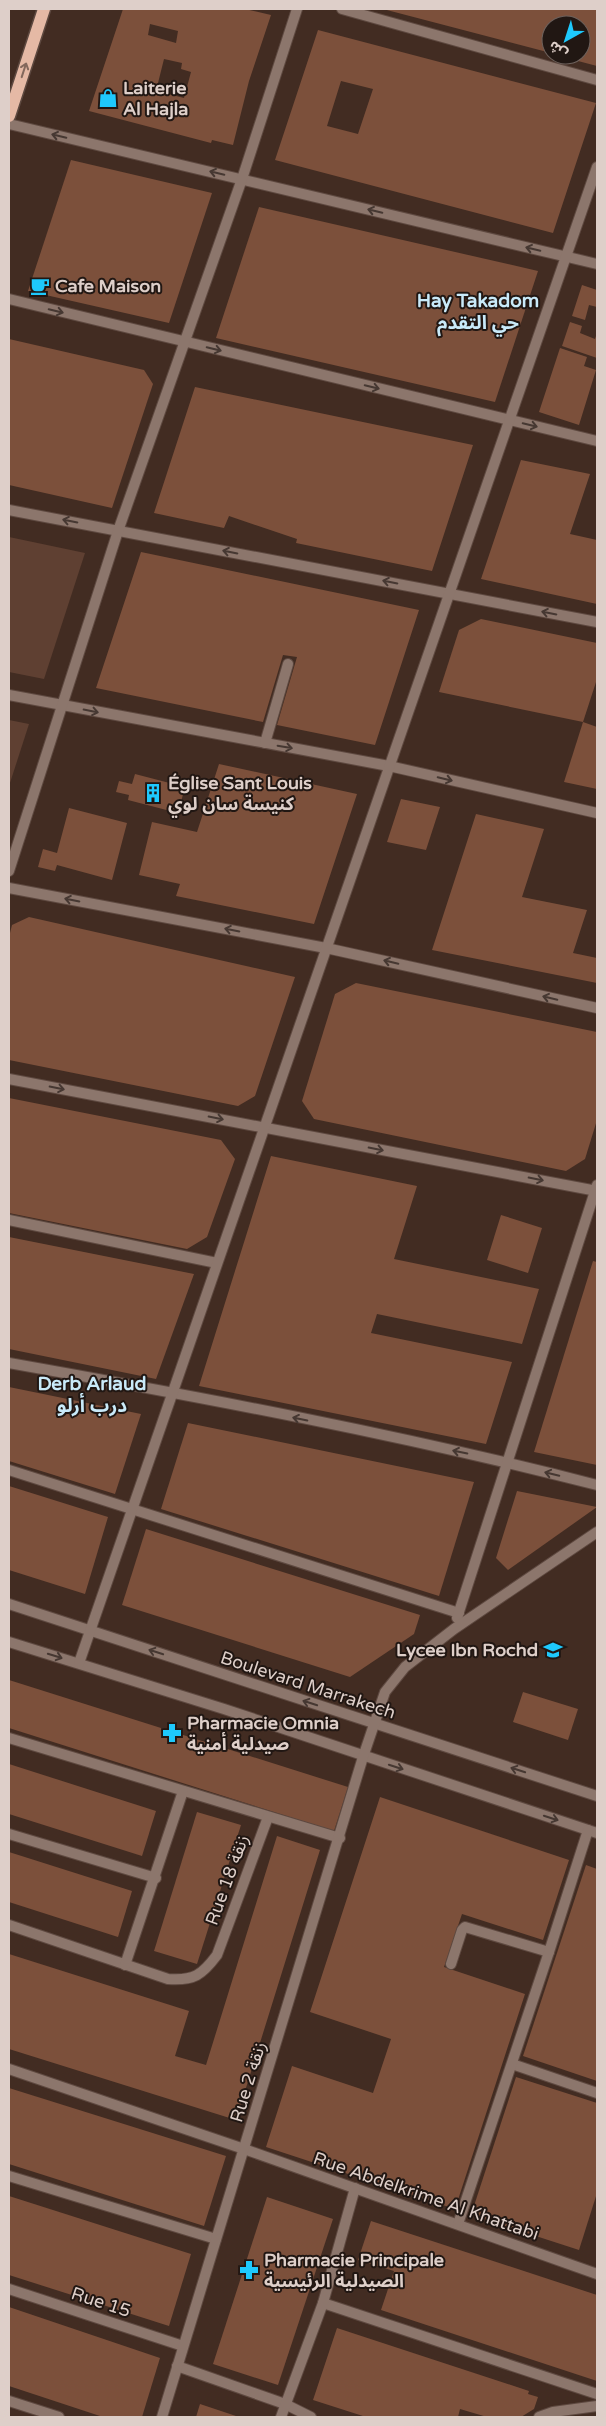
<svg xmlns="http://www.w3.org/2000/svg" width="606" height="2426" font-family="'Varela Round','Noto Sans Arabic',sans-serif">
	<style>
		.green { fill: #5f4032 }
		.building { fill: #7c503b; fill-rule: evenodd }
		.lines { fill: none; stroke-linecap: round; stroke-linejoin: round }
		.minor-casing { stroke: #5e4940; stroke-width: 12 }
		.primary-casing { stroke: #5e4940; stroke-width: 15 }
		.minor { stroke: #8c766c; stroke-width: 10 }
		.primary { stroke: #e5b9a5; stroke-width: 12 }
		.oneway { stroke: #83685c }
		.oneway2 { stroke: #463832 }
		.labels { text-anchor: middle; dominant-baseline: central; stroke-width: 4; stroke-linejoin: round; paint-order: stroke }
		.poi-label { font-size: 18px; font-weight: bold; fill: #decfc9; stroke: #211713; text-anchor: start }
		.street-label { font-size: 18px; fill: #decfc9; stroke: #211713 }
		.neighbourhood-label { font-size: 19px; font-weight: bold; fill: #c9eaf9; stroke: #211713 }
	</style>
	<rect width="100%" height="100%" fill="#422c22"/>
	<g class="green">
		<polygon points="9,537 85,553 44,679 9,672"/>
		<polygon points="9,720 29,724 9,786"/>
	</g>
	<g class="building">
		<path d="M123 9H245L271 15 249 81 233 145 212 140 211 143 89 111ZM150 24 178 31 176 43 148 35ZM164 59 182 63 181 69 191 72 184 98 156 91Z"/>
		<polygon points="383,9 597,9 597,66 559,56 581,55 581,25 551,25 551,53"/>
		<path d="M318 30 596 103 553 233 275 160ZM341 81 373 89 358 134 327 126Z"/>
		<polygon points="71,160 212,193 169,323 28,291"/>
		<polygon points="259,207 538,271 495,402 216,338"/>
		<polygon points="582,285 597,290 597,307 589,305 585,320 572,316"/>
		<polygon points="570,322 582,326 580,333 595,339 597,333 597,358 562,346"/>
		<polygon points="9,339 144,370 153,384 112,508 9,485"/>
		<polygon points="560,348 587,357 584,366 596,370 579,425 539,412"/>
		<polygon points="195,387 473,445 432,571 296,543 297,539 229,516 224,528 154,513"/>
		<polygon points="521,460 590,474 570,534 597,540 597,604 481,579"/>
		<polygon points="141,552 419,610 375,745 277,725 297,657 283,655 263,722 96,688"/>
		<polygon points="481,619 597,643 597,679 583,722 439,692 459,630"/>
		<polygon points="583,722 597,727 597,789 564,782"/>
		<polygon points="219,764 357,794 314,924 176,896 180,884 139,875 152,822 197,832"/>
		<polygon points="135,774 185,787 178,813 128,800 129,795 116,792 119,781 132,784"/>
		<polygon points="401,799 440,807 426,850 387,842"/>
		<polygon points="69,808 127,823 112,880 57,865 55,871 38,867 43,849 57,853"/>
		<polygon points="476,814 544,829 522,897 587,910 573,953 597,958 597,983 432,950"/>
		<polygon points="29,917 295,977 255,1096 238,1106 9,1060 9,937 12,925"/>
		<polygon points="356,983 597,1032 597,1120 585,1159 566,1171 314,1119 302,1101 335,994"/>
		<polygon points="9,1098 221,1140 235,1159 207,1237 187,1249 9,1213"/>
		<polygon points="271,1156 417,1186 394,1259 539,1289 522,1344 377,1314 371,1333 512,1362 486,1444 199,1386"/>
		<polygon points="501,1215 542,1228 528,1273 487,1260"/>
		<polygon points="9,1237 194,1274 156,1379 9,1349"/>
		<polygon points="593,1261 597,1262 597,1465 534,1452"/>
		<polygon points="9,1387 141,1414 115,1494 9,1461"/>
		<polygon points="188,1423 474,1482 439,1596 161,1509"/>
		<polygon points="9,1486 108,1517 85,1594 9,1570"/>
		<polygon points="517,1491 597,1507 508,1570 496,1558"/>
		<polygon points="146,1529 420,1615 414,1634 350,1677 122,1605"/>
		<polygon points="9,1680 348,1787 334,1831 9,1728"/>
		<polygon points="523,1692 578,1709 568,1740 513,1722"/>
		<polygon points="9,1764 156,1811 142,1856 9,1814"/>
		<polygon points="380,1797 569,1860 543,1940 462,1914 444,1967 525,1994 455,2209 266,2147 292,2066 373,2093 391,2039 310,2012"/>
		<polygon points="197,1812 241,1825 197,1964 154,1951"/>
		<polygon points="277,1836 320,1850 236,2120 9,2049 9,1954 189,2011 175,2056 206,2065"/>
		<polygon points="9,1852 132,1891 118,1937 9,1902"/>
		<polygon points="586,1865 597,1869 597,2081 523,2056"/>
		<polygon points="516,2077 597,2103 597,2193 579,2250 471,2215"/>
		<polygon points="9,2088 226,2156 204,2226 9,2164"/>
		<polygon points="9,2196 191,2254 169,2326 9,2275"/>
		<polygon points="267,2197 333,2219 278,2385 213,2364"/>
		<polygon points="371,2221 597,2295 597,2381 381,2310 394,2271 358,2260"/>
		<polygon points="9,2307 160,2358 142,2417 103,2417 9,2386"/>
		<polygon points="337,2328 529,2391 528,2394 538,2397 534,2409 521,2417 487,2417 460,2409 458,2417 366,2417 313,2400"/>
		<polygon points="200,2404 239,2417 196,2417"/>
	</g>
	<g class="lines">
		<g class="minor-casing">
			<g id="minor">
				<polyline points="342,9 597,80"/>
				<polyline points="9,124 597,264"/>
				<polyline points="9,299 597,441"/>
				<polyline points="9,510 597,622"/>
				<polyline points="9,695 389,766 597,813"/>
				<polyline points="265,743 288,664"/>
				<polyline points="9,871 118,531 242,179 297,9"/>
				<polyline points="9,888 326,948 597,1008"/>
				<polyline points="9,1079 597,1191"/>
				<polyline points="9,1220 217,1263"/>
				<path d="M9 1363C206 1398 403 1435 597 1485"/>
				<polyline points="9,1470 459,1613"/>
				<polyline points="9,1604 597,1796"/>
				<polyline points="457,1618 597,1185"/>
				<polyline points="9,1642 224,1709 597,1833"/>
				<polyline points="79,1663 597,167"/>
				<polyline points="9,1738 340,1838"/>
				<polyline points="9,1834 156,1878"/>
				<path d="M9 1925 168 1979C194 1981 202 1975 217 1955L268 1817"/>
				<polyline points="451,1964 462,1930 465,1927 549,1952"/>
				<polyline points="125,1965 183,1791"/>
				<polyline points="512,2064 597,2093"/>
				<polyline points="9,2069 244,2149 597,2274"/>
				<polyline points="9,2176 216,2239"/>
				<polyline points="458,2224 549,1952 588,1830"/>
				<polyline points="9,2289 183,2346"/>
				<polyline points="323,2303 597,2394"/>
				<polyline points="177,2366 285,2404 311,2417"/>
				<polyline points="9,2401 59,2417"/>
				<polyline points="162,2417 363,1757 385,1692 405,1667 454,1629 597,1532"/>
				<polyline points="281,2417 323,2303 355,2188"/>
				<polyline points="539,2417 553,2412 597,2406"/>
			</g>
		</g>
		<g class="primary-casing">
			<polyline id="primary" points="9,116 44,9"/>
		</g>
		<use href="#minor" class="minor"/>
		<use href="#primary" class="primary"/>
	</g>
	<defs><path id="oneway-shaft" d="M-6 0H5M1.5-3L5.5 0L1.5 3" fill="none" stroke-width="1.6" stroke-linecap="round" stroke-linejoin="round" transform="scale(1.25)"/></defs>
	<use class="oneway" href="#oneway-shaft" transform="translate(24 70) rotate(-72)"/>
	<g class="oneway2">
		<use href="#oneway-shaft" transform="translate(59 136) rotate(-167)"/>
		<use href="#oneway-shaft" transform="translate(217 173) rotate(-167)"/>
		<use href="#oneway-shaft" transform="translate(375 211) rotate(-167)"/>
		<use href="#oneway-shaft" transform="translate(533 249) rotate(-167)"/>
		<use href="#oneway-shaft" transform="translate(56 311) rotate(14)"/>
		<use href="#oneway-shaft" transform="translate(214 349) rotate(14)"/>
		<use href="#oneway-shaft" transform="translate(372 387) rotate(14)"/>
		<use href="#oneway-shaft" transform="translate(530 425) rotate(14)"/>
		<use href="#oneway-shaft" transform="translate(70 521) rotate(-169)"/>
		<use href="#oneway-shaft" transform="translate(230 552) rotate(-169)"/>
		<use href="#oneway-shaft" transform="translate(390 582) rotate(-169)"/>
		<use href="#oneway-shaft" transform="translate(549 613) rotate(-169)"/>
		<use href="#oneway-shaft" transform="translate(91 711) rotate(11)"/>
		<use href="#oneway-shaft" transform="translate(285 747) rotate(10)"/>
		<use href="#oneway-shaft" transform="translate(445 779) rotate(13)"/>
		<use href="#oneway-shaft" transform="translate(72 900) rotate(-169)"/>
		<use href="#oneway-shaft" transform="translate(232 930) rotate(-169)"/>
		<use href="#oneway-shaft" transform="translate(391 962) rotate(-167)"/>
		<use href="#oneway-shaft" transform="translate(550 998) rotate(-167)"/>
		<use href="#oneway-shaft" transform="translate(57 1088) rotate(11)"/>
		<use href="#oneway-shaft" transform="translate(216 1118) rotate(11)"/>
		<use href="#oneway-shaft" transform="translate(376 1149) rotate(11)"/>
		<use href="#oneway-shaft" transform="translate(536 1179) rotate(11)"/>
		<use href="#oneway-shaft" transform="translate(300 1419) rotate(-168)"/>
		<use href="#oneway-shaft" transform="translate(460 1452) rotate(-168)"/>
		<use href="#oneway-shaft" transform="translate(552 1474) rotate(-166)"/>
		<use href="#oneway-shaft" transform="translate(156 1652) rotate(-162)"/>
		<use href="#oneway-shaft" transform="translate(55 1656) rotate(17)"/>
		<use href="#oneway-shaft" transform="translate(310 1703) rotate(-162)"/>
		<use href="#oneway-shaft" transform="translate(396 1767) rotate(18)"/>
		<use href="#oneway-shaft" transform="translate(518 1770) rotate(-162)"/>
		<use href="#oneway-shaft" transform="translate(551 1818) rotate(18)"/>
	</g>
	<defs>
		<g id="shop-bare" transform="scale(1.5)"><path d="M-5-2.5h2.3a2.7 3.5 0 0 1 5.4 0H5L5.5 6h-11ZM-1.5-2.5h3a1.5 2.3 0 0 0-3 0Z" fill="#1ec9fd" stroke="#211713" stroke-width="2.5" paint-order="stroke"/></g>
		<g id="cafe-bare" transform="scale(1.5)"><path d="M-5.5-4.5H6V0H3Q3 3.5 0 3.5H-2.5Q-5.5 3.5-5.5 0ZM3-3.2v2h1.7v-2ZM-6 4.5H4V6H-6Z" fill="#1ec9fd" stroke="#211713" stroke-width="2.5" paint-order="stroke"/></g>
		<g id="building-bare" transform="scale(1.5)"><path d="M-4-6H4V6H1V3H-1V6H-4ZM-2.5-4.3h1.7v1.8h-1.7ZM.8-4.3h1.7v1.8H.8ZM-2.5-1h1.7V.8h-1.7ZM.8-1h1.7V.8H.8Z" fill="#1ec9fd" stroke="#211713" stroke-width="2.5" paint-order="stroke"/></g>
		<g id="university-bare" transform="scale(1.5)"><path d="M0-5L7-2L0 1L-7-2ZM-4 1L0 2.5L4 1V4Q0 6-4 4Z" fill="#1ec9fd" stroke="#211713" stroke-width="2.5" paint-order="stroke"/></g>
		<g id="pharmacy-bare" transform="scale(1.5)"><path d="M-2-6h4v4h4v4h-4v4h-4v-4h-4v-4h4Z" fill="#1ec9fd" stroke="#211713" stroke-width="2.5" paint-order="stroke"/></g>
	</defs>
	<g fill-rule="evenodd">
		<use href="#shop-bare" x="108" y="98"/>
		<use href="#cafe-bare" x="40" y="286"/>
		<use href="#building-bare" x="153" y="793"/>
		<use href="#university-bare" x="553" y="1650"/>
		<use href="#pharmacy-bare" x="172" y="1733"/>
		<use href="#pharmacy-bare" x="249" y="2270"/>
	</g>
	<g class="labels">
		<g class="poi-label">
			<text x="123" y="88">Laiterie<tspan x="123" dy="21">Al Hajla</tspan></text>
			<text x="55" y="286">Cafe Maison</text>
			<text x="168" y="783">Église Sant Louis<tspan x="168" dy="21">كنيسة سان لوي</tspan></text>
			<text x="538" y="1650" text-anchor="end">Lycee Ibn Rochd</text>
			<text x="187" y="1723">Pharmacie Omnia<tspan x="187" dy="21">صيدلية أمنية</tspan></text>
			<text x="264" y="2260">Pharmacie Principale<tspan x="264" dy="21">الصيدلية الرئيسية</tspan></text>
		</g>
		<g class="street-label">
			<text transform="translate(308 1685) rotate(18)">Boulevard Marrakech</text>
			<text transform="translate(227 1880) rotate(-70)">Rue 18 زنقة</text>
			<text transform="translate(248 2082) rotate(-73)">Rue 2 زنقة</text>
			<text transform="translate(426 2196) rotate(19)">Rue Abdelkrime Al Khattabi</text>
			<text transform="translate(101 2302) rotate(18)">Rue 15</text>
		</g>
		<g class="neighbourhood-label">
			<text x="478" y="301">Hay Takadom<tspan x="478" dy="22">حي التقدم</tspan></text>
			<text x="92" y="1384">Derb Arlaud<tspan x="92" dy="22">درب أرلو</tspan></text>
		</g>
	</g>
	<rect width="606" height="2426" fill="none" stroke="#decfc9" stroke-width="20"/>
	<g transform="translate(566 40) rotate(219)"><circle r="24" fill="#211713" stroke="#6d615c"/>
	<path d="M0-4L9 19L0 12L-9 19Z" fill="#1ec9fd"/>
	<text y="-8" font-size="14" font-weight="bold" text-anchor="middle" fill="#decfc9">ش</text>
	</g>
</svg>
